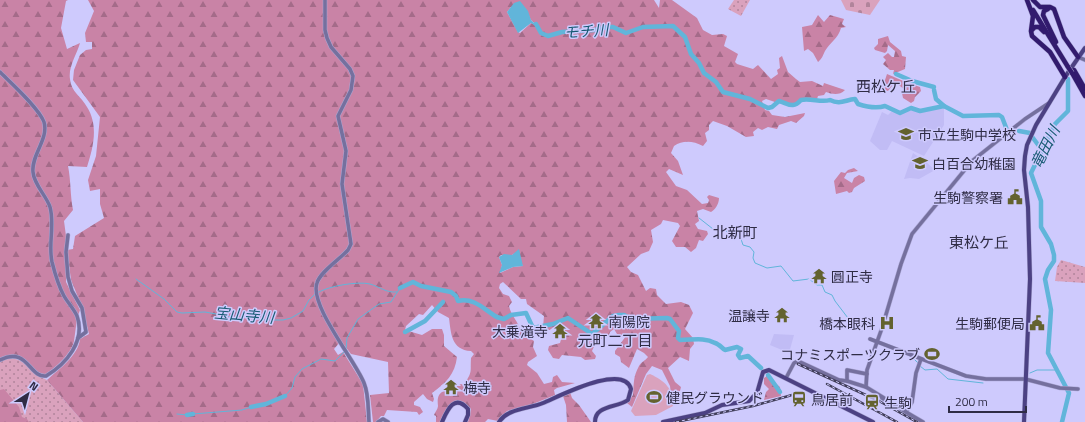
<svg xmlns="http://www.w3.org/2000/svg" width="1085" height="422" font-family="'Titillium Web','Noto Sans JP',sans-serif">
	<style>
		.built { fill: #c1bcf5 }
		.grass { fill: url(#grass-dots) }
		.forest { fill: url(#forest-firs); fill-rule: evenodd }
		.cemetery { fill: url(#cemetery-stones) }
		.pitch { fill: #daa2bd }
		.water { fill: #61b5da }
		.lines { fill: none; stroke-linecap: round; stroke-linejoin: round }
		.stream { stroke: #61b5da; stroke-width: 1 }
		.river { stroke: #61b5da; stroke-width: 4.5 }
		.tertiary-casing { stroke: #aba7d5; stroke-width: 4.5 }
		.secondary-casing { stroke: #aba7d5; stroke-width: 5 }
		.primary-casing { stroke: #aba7d5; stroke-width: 5.5 }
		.tertiary { stroke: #75709e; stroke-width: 3.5 }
		.secondary { stroke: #4c4183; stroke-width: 4 }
		.primary { stroke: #321b6e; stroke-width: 4.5 }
		.rail-casing { stroke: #413e5a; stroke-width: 2.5 }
		.rail { stroke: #cecafd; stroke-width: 1; stroke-dasharray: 3; stroke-linecap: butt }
		.primary-bridge-casing { stroke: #aba7d5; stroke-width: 5.5; stroke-linecap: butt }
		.primary-bridge { stroke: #321b6e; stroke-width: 4.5 }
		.labels { text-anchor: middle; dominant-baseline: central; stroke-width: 3; stroke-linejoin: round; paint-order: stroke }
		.poi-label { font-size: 14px; fill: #2f2c45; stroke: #cecafd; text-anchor: start }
		.water-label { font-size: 15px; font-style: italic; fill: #185b74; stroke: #cecafd }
		.neighbourhood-label { font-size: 15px; fill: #2f2c45; stroke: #cecafd }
	</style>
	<defs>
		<pattern id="grass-dots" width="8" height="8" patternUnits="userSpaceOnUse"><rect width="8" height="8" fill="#daa2bd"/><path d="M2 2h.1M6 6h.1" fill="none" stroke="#b1849b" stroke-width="1.8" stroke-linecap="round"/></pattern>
		<pattern id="forest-firs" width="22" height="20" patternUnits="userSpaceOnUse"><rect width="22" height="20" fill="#c983a6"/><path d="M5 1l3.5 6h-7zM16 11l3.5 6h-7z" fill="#a46b89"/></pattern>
		<pattern id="cemetery-stones" width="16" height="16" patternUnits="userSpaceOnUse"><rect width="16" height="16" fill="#daa2bd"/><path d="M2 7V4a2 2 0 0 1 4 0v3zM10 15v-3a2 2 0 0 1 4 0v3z" fill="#b1849b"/></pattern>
	</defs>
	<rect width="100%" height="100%" fill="#cecafd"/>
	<g class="built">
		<polygon points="944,108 944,125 924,156 892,141 887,150 880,150 870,141 882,112 888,115 893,110 901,114 911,109 921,112"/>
		<polygon points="913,153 926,162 935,170 919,179 910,178 904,179"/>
		<polygon points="774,334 794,335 789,353 770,345"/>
	</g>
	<g class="grass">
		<polygon points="734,0 750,0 741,16 728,9"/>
		<polygon points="1061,260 1085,267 1085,283 1055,281 1057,267"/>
		<path d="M8 358C30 359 30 373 47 380L83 422H0V361Z"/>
	</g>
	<g class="forest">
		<path d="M0 0H68L66 1 61 28 67 49 80 43C77 54 68 67 70 79 71 92 81 96 87 107 99 126 93 148 87 167L68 166C71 181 70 195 73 210L64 221 66 236V282L80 310C76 320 76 329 74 341 72 353 56 367 46 374 30 375 31 347 0 358Z"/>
		<path d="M88 0H654L659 8 660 0H672L697 18 703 30 712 35 723 34 727 36 724 46 738 54 735 62 737 64 753 69 758 65 771 79 778 74 777 70 780 68 779 58 782 56 788 72 796 79 800 82 812 81 823 86 824 83 845 90C839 96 832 94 826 92L824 95 818 96 817 99 802 98 792 105 779 99 775 102 766 99 762 101 765 110 769 111 772 115 785 117 805 113 804 116 796 123 791 121 779 125 777 129 768 127 762 130 758 128 753 132 754 136 746 137 727 126 713 121 709 125V130L705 133 707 141 703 146C693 141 683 140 674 146L671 153 678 161 683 175 669 169 666 172 676 186 687 190 702 204 708 203 709 200 707 197 709 195 719 198C719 204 715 210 711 212L703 209 697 211 699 221 695 224 698 229 707 231 708 234 703 241 699 240 696 248 691 252 685 247H676L672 241 680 226 678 223 663 220 661 224 651 230 653 242 649 251 641 254 627 267 631 272 638 275 646 291 650 288 656 289 657 295 666 304 681 302 689 305 693 313 685 329 693 338 694 344 690 349 689 361 680 357 668 368 675 382 681 387 679 395 671 394 670 386 662 370 652 366 646 374 632 407 627 403 633 395C634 383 633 377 639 366 642 361 645 361 648 357L644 353 637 349 629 368 621 362 620 357 615 354V351L626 336 617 334 614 329 610 332 609 335 596 342 592 351 596 356 595 359 585 360 581 357 562 355 559 359 553 358 548 350 549 346 560 343 564 329 558 327 556 330H548L543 327 544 316 527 304 526 299H521L503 282 500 284 499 288 503 294 509 296 512 302 509 306C511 316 519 322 521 332L534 341 533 347 537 356 528 362 527 365 537 373 544 384 552 382 553 377 557 375 562 382 575 383 557 388 554 390 555 395 528 406 507 411 498 421 488 419 485 422H468L471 409C454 393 447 406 440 422H436V416L434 415C435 412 438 409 438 406 437 398 438 393 446 390L450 396 457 395V386L461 384 464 385C473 370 470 374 471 358L474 354 471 351C451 350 451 333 449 318L438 312 432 305 423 315 419 314 406 326 405 330 422 335 432 329H442L444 335V346L457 357C455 374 446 383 432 393L434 399 433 402 427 399 423 394 414 402V405L420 407 423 412 419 415 417 412 387 410 384 416H381L376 422H373L370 395 389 393 388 362 351 354 341 341 334 349 338 355 343 352 363 384 367 422H83L47 380C59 369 78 356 80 339L89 334 82 307 71 280 67 250 73 249 75 236 104 218 100 204V189L90 191 88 180 96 156 100 117 73 80 74 70 80 55 86 50 92 49V42H86L85 33 94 11ZM511 7 525 8 531 20 539 27 531 23 520 33 518 32 507 12ZM515 253 523 266 513 267 500 273 502 265 499 257 501 255H512Z"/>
		<path d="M818 15 824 22 830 15 844 19 842 24 846 27 841 28C838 39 830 42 825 51 823 55 822 59 818 62L813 53 808 49 804 51 802 27 812 25Z"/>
		<polygon points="888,36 890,42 901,51 902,56 906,57 905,69 893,74 894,70 890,70 883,64 886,60 883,57 888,53 892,57 894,57 895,51 888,45 887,51 885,53 875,50 874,48 878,44 878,39"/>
		<polygon points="887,74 908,83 920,87 921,91 915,97 914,101 911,103 903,98 902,93 905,90 895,82 888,91 882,89"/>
		<polygon points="854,168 858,171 847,173 844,178 852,183 854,178 859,175 864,177 865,181 854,188 852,192 849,193 847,191 836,194 834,181 841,172 845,173 848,170"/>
		<polygon points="767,376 780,387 781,396 764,400 766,392 769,389 764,384 764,378"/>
		<polygon points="4,389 19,407 22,417 27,419 29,422 0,422 0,390"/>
		<polygon points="570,392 572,398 579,405 591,422 567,422 566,405 563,396"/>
	</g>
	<polygon class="cemetery" points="841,0 880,0 870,15 846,10"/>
	<path class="pitch" d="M650 374C665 381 673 388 673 406L656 415 635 416 631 411 647 375Z"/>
	<g class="water">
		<polygon points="520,1 528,11 531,20 539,28 531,23 518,33 507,12 514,3"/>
		<polygon points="519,249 523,266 513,267 499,273 502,265 499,257 504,254 512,255"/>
	</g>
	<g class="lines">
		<g class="stream">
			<polyline points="699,218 713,229 721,227 730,234 740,236 743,245 750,247 754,252 753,258 755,263 767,268 781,266 793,281 809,279 817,285 822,285 825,292 832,295 835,301 851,322"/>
			<polyline points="136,279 164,299 177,312 182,313 205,312 238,318 251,317 265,320 283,320 291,318 303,311 309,300 315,294"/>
			<path d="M317 293C328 286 358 281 370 284 380 287 386 293 397 292"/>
			<polyline points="346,349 347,338 358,319 379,304 391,302 400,288"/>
			<polyline points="914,359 918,363"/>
			<polyline points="920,366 925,370 937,369 948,379 983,383"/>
			<polyline points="1030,373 1037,370 1056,370"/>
			<polyline points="285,396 292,388 295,377 302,369 321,359 335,361 345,351"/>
			<polyline points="177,414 187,415"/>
			<polyline points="193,414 242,410 251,407"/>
		</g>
		<g class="river">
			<path d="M536 24 541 33 548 36 562 32 594 30 608 27H613L626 33 643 27 673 26 685 37 691 54 699 63 704 73 716 82 723 92 750 99 768 108 772 107 779 101C789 104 793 109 801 100 811 98 822 103 830 100 840 105 845 100 855 99L858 104C867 107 876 109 885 106L900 113 911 108 920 111 944 106 963 116 999 115 1002 117 1007 130"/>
			<polyline points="896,74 912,81 934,87"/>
			<polyline points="934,90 936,99 944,106"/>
			<polyline points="1019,131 1030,133"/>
			<polyline points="1033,138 1042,150"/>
			<path d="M400 288 413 282 421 286 451 292 456 296 458 301C473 297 484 309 495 316 498 318 501 318 504 319L511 315 526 313 533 328 553 324 568 318 592 334 613 316 619 315H624L631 319 667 318 670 319 679 331 678 338 680 340C693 340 704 337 715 343 719 344 722 348 725 350L737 347 741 349 738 355 740 358 748 356 761 368"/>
			<polyline points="405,332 425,321 443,302"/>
			<polyline points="768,375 780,392"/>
			<polyline points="251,407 266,404 285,396"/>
			<polyline points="187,415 193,414"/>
			<polyline points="1062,422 1069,393 1048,353 1051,310 1045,279 1048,270 1054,261 1054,255 1051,244 1041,227 1041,201 1031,173 1055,124 1068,111 1068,79"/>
		</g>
		<g class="tertiary-casing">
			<g id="tertiary">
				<path d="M325 0V30L327 38 331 47 350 69 353 76 351 90 338 116 346 151 342 184 351 244 348 250C340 259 320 272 317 283 309 305 355 360 364 383 369 395 368 409 369 422"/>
				<polyline points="1078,57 1085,60"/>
				<path d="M0 72C11 83 39 108 44 122 49 139 31 155 33 172 34 185 46 195 50 207 55 225 48 244 52 262 55 274 58 285 64 296 68 303 74 309 77 316 86 341 66 364 46 376 29 378 28 346 0 360"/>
				<polyline points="68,235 66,252 68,277 72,291 82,308 86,332 78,338"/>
				<polyline points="870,339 966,376 986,379 1025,379 1060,388 1078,389"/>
				<polyline points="867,374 847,370 847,381 866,387 884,398"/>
				<polyline points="786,378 794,363 798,361 839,380 847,381"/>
				<polyline points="866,387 867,370 882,328 901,264 912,234 972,161 1025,119 1049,103"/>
				<polyline points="882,398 923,422"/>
				<polyline points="906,412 912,402 916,373 921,359"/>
				<polyline points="378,422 383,419 388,422"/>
			</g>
		</g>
		<g class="secondary-casing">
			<g id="secondary">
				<path d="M442 422C447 411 454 393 468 409V415L465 422"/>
				<path d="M499 422C508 408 529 409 543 403 558 397 624 362 631 389L628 400C617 408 595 405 595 422"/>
				<polyline points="663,422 705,413 722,405 749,401 757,393 763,372 769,370 873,422"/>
				<polyline points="1024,422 1030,279 1028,207 1024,170 1025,156 1027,145 1036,125 1065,77 1085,48"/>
			</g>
		</g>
		<g class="primary-casing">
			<g id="primary">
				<polyline points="1027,0 1033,16 1031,31 1032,36 1050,52 1065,77"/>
				<polyline points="1033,0 1040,7 1050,7 1054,9 1064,37 1078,57"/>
				<polyline points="1048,9 1044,11 1043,15 1056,42"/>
				<polyline points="1033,10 1068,67"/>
				<polyline points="1032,30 1035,27 1039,27 1044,32"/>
				<polyline points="1074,70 1085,89"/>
				<polyline points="1072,73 1085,96"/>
			</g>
		</g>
		<use href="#tertiary" class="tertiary"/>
		<use href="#secondary" class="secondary"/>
		<use href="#primary" class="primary"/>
		<g class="rail-casing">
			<g id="rail">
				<polyline points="798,364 879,401 917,422"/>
				<polyline points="827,384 897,422"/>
				<polyline points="676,422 753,406 792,395"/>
			</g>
		</g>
		<use href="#rail" class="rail"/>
		<g class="primary-bridge-casing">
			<polyline id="primary-bridge" points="1068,67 1072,73"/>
		</g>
		<use href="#primary-bridge" class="primary-bridge"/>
	</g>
	<defs>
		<g id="school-bare" transform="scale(1.2)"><path d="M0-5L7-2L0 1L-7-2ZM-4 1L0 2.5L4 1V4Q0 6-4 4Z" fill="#63622f" stroke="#cecafd" stroke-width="2.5" paint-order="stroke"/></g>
		<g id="civic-bare" transform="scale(1.2)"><path d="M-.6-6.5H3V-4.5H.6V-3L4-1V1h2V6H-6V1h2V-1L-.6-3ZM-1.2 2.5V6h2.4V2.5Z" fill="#63622f" stroke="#cecafd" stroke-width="2.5" paint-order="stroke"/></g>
		<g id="temple-bare" transform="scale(1.2)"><path d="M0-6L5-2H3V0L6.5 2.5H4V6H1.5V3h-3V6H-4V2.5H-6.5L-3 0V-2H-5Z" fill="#63622f" stroke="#cecafd" stroke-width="2.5" paint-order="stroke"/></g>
		<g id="hospital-bare" transform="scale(1.2)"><path d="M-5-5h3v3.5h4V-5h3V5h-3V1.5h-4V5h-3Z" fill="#63622f" stroke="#cecafd" stroke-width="2.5" paint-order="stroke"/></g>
		<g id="stadium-bare" transform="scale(1.2)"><path d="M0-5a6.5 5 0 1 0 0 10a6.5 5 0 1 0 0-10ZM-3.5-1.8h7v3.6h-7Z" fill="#63622f" stroke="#cecafd" stroke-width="2.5" paint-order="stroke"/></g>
		<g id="station-bare" transform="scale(1.2)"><path d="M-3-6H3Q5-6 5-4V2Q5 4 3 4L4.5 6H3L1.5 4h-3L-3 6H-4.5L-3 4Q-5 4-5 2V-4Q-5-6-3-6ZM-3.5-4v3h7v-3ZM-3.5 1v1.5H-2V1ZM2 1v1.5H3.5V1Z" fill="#63622f" stroke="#cecafd" stroke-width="2.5" paint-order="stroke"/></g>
	</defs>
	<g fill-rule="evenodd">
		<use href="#school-bare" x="906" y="134"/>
		<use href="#school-bare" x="920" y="163"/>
		<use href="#civic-bare" x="1015" y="197"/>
		<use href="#temple-bare" x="819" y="276"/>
		<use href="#temple-bare" x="782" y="315"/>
		<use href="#temple-bare" x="596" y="321"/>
		<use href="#hospital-bare" x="887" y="323"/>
		<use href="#civic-bare" x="1037" y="323"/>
		<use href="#temple-bare" x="560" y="331"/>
		<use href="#stadium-bare" x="932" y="354"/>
		<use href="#temple-bare" x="451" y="387"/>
		<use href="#stadium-bare" x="654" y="397"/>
		<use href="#station-bare" x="799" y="399"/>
		<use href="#station-bare" x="872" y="402"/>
	</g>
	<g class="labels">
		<g class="poi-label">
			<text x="918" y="134">市立生駒中学校</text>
			<text x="932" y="163">白百合幼稚園</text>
			<text x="1003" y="197" text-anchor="end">生駒警察署</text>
			<text x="831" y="276">圓正寺</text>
			<text x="770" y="315" text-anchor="end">温譲寺</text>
			<text x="608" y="321">南陽院</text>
			<text x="875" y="323" text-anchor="end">橋本眼科</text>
			<text x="1025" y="323" text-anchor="end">生駒郵便局</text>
			<text x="548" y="331" text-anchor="end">大乗滝寺</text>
			<text x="920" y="354" text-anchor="end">コナミスポーツクラブ</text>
			<text x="463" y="387">梅寺</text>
			<text x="666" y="397">健民グラウンド</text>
			<text x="811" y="399">鳥居前</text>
			<text x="884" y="402">生駒</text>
		</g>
		<g class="water-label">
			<text transform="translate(586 31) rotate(-4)">モチ川</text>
			<text transform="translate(1045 147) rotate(-63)">竜田川</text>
			<text transform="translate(244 315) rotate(5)">宝山寺川</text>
		</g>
		<g class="neighbourhood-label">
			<text x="886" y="86">西松ケ丘</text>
			<text x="735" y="232">北新町</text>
			<text x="979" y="242">東松ケ丘</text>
			<text x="615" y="340">元町二丁目</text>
		</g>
	</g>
	<g transform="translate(28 394) rotate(36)" stroke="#cecafd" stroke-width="3" paint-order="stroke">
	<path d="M0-3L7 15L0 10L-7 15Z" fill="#2f2c45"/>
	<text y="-6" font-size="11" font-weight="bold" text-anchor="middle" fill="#2f2c45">N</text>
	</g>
	<path d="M949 406v6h77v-6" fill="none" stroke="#2f2c45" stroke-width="2"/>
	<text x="955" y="406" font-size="12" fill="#2f2c45" stroke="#cecafd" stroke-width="3" paint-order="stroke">200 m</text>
</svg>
